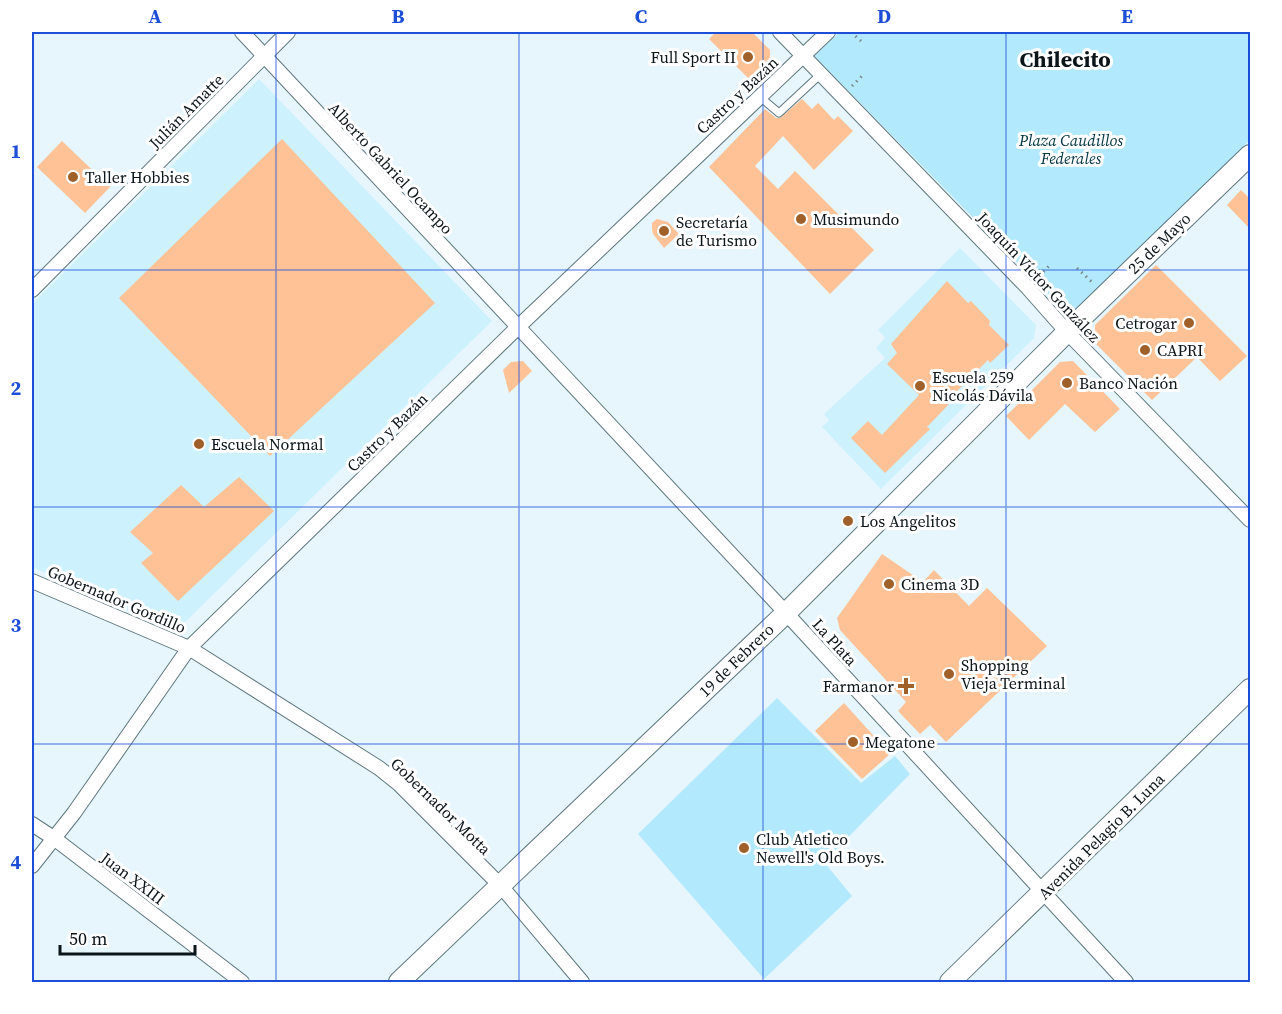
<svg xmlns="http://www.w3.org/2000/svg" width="1282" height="1014" font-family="'Source Serif 4',serif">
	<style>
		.built { fill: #cef1fe }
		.green { fill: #b3e9fc }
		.building { fill: #fec296 }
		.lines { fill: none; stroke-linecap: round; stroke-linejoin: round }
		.lane-casing { stroke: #5e767e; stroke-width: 9 }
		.street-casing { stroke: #5e767e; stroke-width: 16 }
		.secondary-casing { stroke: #5e767e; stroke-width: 22 }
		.path { stroke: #7b878c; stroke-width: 3; stroke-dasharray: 1.5 4.5; stroke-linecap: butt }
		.lane { stroke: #fff; stroke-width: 7 }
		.street { stroke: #fff; stroke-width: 14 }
		.secondary { stroke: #fff; stroke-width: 20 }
		.grid { fill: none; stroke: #1d4ed8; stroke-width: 1.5; stroke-opacity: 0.55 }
		.poi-dot { fill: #a0602a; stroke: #fff; stroke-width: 2 }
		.labels { text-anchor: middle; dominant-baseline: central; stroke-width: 6; stroke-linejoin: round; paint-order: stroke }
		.poi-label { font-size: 16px; fill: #0b1418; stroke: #fff; text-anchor: start }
		.street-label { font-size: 16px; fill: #0b1418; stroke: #fff }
		.park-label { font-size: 16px; font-style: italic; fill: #003442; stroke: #fff }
		.district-label { font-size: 22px; font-weight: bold; fill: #0b1418; stroke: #fff }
		.neatline { fill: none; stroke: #1d4ed8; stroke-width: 2 }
		.grid-label { font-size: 20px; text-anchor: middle; font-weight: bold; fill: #1d4ed8 }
	</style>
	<rect width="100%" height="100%" fill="#e6f6fc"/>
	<g class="built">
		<polygon points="259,79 492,321 175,632 32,567 32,304"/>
		<polygon points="960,248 1036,325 1034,338 881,489 822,427 829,420 824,414 885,358 876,348 885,338 878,330"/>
	</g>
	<g class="green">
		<polygon points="840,32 1250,32 1250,140 1070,316 814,56"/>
		<polygon points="777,698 861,783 895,756 910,774 824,862 852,896 764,979 638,834"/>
	</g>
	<g class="building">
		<polygon points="716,32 752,32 770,50 770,64 752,82 709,39"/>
		<polygon points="802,99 812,109 818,103 834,120 838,116 853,131 814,170 783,136 755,166 778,189 795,171 874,250 830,294 709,167 765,109 776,118 780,118"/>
		<polygon points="282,139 435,303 270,456 119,298"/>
		<polygon points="62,141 110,187 85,213 37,167"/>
		<polygon points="1241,190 1251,200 1251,230 1227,205"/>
		<polygon points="657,219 668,222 679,234 664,248 653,234 652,228 652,223"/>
		<polygon points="1156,265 1247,356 1220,381 1197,357 1152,400 1095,343 1095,325"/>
		<polygon points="947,281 968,303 971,301 990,321 989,325 1009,345 990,363 988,360 948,400 950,403 927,427 930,429 885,473 851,438 868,421 882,435 919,395 887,364 897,353 891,344"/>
		<polygon points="523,361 532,371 509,393 503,370 511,362"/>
		<polygon points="1073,361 1120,409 1095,432 1065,404 1029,440 1006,416 1060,362"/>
		<polygon points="239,477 274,511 178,601 141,563 153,553 130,532 181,485 204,507"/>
		<polygon points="882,554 923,582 934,570 969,606 987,588 1047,646 946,742 930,725 920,734 898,711 906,702 840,630 837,618"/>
		<polygon points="844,703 890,754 862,779 815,731"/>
	</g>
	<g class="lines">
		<g class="lane-casing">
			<polyline id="lane" points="760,97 779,113 822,73"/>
		</g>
		<g class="street-casing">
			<g id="street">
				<polyline points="242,32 786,613 1126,982"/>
				<polyline points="780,32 1028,288 1067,332 1250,520"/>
				<polyline points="32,290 288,32"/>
				<polyline points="32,581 189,648 379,768 399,784 501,886 582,982"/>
				<polyline points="32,824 55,839 242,982"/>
				<polyline points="32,866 74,813 189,648 517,328 828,32"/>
			</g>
		</g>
		<g class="secondary-casing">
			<g id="secondary">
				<polyline points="399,982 786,613 1067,332 1250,155"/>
				<polyline points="950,982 1250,689"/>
			</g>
		</g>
		<g class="path">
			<polyline points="851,32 861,41"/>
			<polyline points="852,86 864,74"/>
			<polyline points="1077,268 1093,283"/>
			<polyline points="1039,276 1050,265"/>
		</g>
		<use href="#lane" class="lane"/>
		<use href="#street" class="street"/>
		<use href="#secondary" class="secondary"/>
	</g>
	<path class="grid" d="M276 32V982M519 32V982M763 32V982M1006 32V982M32 270H1250M32 507H1250M32 744H1250"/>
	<g class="poi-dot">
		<circle cx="748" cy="57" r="6"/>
		<circle cx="73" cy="177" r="6"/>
		<circle cx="801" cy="219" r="6"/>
		<circle cx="664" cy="231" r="6"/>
		<circle cx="1189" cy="323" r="6"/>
		<circle cx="1145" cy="350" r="6"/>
		<circle cx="1067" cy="383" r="6"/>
		<circle cx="920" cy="386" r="6"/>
		<circle cx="199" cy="444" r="6"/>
		<circle cx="848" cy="521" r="6"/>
		<circle cx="889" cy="584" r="6"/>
		<circle cx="949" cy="674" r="6"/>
		<path d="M903 677h6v6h6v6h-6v6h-6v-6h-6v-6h6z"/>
		<circle cx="853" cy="742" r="6"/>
		<circle cx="744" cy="848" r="6"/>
	</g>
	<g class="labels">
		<g class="poi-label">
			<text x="736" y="57" text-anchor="end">Full Sport II</text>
			<text x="85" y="177">Taller Hobbies</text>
			<text x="813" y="219">Musimundo</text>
			<text x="676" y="222">Secretaría<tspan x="676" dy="18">de Turismo</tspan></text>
			<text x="1177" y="323" text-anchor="end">Cetrogar</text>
			<text x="1157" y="350">CAPRI</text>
			<text x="932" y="377">Escuela 259<tspan x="932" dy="18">Nicolás Dávila</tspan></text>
			<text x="1079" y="383">Banco Nación</text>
			<text x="211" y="444">Escuela Normal</text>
			<text x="860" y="521">Los Angelitos</text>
			<text x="901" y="584">Cinema 3D</text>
			<text x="961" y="665">Shopping<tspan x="961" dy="18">Vieja Terminal</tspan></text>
			<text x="894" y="686" text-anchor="end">Farmanor</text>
			<text x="865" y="742">Megatone</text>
			<text x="756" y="839">Club Atletico<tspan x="756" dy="18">Newell's Old Boys.</tspan></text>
		</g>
		<g class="street-label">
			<text transform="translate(737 95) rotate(-43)">Castro y Bazán</text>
			<text transform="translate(186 111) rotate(-45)">Julián Amatte</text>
			<text transform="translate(391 168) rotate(47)">Alberto Gabriel Ocampo</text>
			<text transform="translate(1159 243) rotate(-44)">25 de Mayo</text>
			<text transform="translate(1039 277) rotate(47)">Joaquín Víctor González</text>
			<text transform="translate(387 432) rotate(-44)">Castro y Bazán</text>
			<text transform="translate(117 599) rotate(23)">Gobernador Gordillo</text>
			<text transform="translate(835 642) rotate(48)">La Plata</text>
			<text transform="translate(736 660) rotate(-44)">19 de Febrero</text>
			<text transform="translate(441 806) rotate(44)">Gobernador Motta</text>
			<text transform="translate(1101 836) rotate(-45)">Avenida Pelagio B. Luna</text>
			<text transform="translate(133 878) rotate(37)">Juan XXIII</text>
		</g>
		<g class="park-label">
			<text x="1071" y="140">Plaza Caudillos<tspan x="1071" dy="18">Federales</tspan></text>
		</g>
		<g class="district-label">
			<text x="1065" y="59">Chilecito</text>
		</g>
	</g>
	<rect width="1282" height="1014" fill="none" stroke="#ffffff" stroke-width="66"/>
	<path d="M60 945v9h135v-9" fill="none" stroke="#0b1418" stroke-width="3"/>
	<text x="69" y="945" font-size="18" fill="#0b1418" stroke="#ffffff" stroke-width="4.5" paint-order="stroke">50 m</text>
	<rect x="33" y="33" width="1216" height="948" class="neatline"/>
	<g class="grid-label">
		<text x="155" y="23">A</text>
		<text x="398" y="23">B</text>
		<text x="641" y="23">C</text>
		<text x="884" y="23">D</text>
		<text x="1127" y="23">E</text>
		<text x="16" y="158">1</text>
		<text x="16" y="395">2</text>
		<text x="16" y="632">3</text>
		<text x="16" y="869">4</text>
	</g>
</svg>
